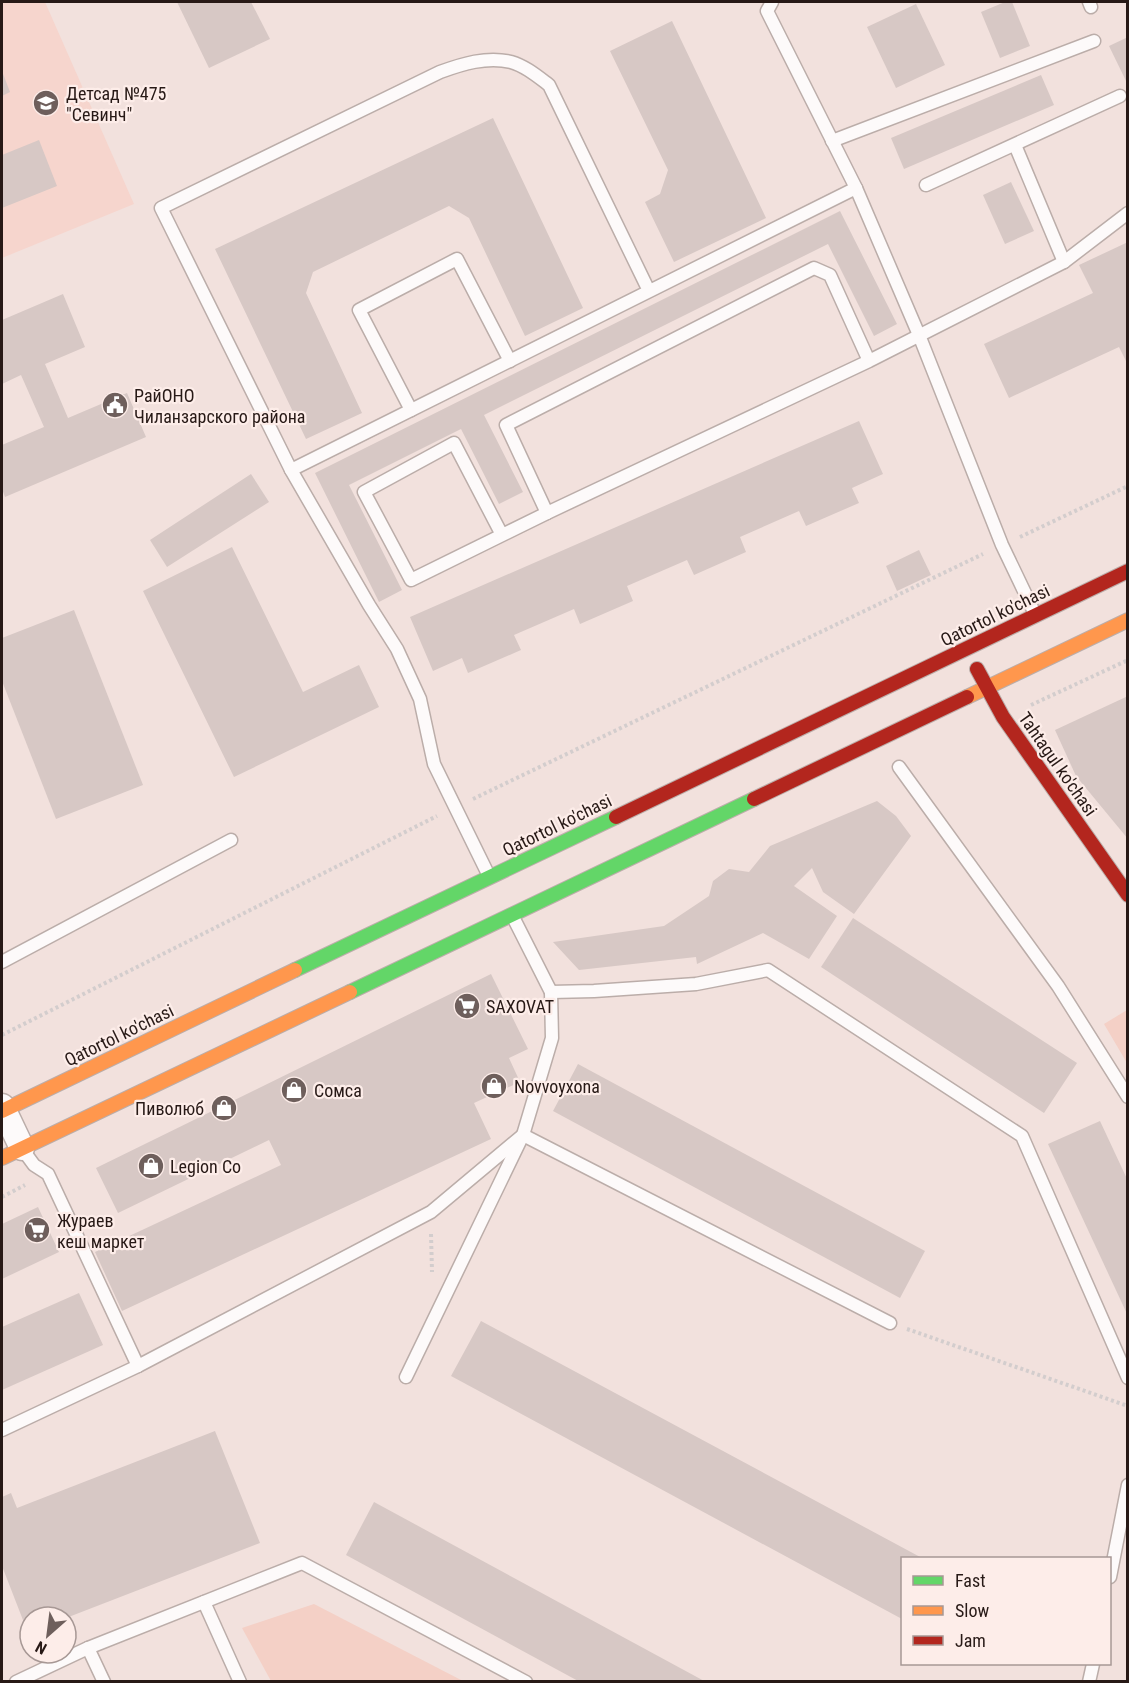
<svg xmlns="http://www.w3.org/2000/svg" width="1129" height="1683" font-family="'Roboto Condensed',sans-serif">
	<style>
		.built { fill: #f6d5cd }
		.green { fill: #f4d0c6 }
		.building { fill: #d7c8c5 }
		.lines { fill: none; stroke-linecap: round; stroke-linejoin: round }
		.lane-casing { stroke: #bbada9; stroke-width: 15 }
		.street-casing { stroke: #bbada9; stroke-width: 27 }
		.fast-casing { stroke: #bbada9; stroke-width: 16 }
		.slow-casing { stroke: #bbada9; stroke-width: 16 }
		.jam-casing { stroke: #bbada9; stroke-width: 16 }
		.path { stroke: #d3cdcd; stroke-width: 4; stroke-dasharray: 3 3; stroke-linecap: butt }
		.lane { stroke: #fdfafa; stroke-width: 12 }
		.street { stroke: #fdfafa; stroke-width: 24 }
		.fast { stroke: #63d668; stroke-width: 14 }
		.slow { stroke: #ff974d; stroke-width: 14 }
		.jam { stroke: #b3261e; stroke-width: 14 }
		.labels { text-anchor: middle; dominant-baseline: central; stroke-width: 4.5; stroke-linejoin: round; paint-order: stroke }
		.poi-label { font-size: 18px; fill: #271916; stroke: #fdede9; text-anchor: start }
		.street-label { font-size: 18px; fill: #271916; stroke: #fdede9 }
	</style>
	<rect width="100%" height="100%" fill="#f2e1dd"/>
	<polygon class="built" points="2,2 45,2 134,204 2,258"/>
	<g class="green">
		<polygon points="1127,1010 1127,1063 1104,1024"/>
		<polygon points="314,1604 463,1681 271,1681 242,1628"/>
	</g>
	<g class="building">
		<polygon points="177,2 251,2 270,39 209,68"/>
		<polygon points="1005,2 1012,2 1030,46 1000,58 981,12"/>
		<polygon points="916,4 945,65 896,88 867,27"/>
		<polygon points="672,21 766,218 674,262 645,202 660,194 668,170 610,51"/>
		<polygon points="1128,37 1128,85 1109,46"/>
		<polygon points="2,71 10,92 2,96"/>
		<polygon points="1041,75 1054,105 904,169 891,138"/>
		<polygon points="493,118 583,308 525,336 469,218 449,206 313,272 306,293 362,413 306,439 215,249"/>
		<polygon points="39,140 57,186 2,208 2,155"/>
		<polygon points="1011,182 1034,231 1005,244 983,195"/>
		<polygon points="840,211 897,324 874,336 828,244 484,415 523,492 499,504 461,429 349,485 402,590 379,602 315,473"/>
		<polygon points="1128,242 1128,365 1119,347 1009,398 984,344 1093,293 1079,265"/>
		<polygon points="63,294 85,347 45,364 68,418 127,393 146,437 5,497 2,489 2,445 44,427 21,375 2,384 2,320"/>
		<polygon points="859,421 883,474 852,488 859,503 806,526 799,511 740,537 746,552 694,575 687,560 627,586 633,601 580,624 574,609 514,635 521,650 468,673 462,658 433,671 410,617"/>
		<polygon points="251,474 269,502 167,567 150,540"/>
		<polygon points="232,547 303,692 359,665 379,707 234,777 143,591"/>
		<polygon points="919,550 931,575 897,591 886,566"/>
		<polygon points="74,610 143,785 56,819 2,681 2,638"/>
		<polygon points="1128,696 1128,839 1076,776 1055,730"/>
		<polygon points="877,801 896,816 911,836 854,914 823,892 812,868 794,886 837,916 809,959 763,933 697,964 696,957 579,970 553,942 664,926 709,896 713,881 729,869 749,872 770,846"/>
		<polygon points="853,918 1077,1063 1044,1113 821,967"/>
		<polygon points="491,974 528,1049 509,1058 520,1082 474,1103 491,1139 122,1311 95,1252 281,1165 269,1140 118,1213 96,1168"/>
		<polygon points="578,1064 925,1251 900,1298 553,1111"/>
		<polygon points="1100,1121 1128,1181 1128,1316 1048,1144"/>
		<polygon points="38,1207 59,1252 2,1279 2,1224"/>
		<polygon points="79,1293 103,1345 2,1390 2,1327"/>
		<polygon points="481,1321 922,1558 902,1558 902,1619 451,1376"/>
		<polygon points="215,1431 260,1543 66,1618 30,1617 30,1632 28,1633 2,1566 2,1497 11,1493 17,1508"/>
		<polygon points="374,1502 706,1682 580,1682 346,1555"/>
	</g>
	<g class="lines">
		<g class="lane-casing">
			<g id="lane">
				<polyline points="772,2 767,11 856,188 919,335 1002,545 1035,614"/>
				<polyline points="1089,2 1091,7"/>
				<polyline points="832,141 1094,41"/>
				<polyline points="1015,145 1064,262"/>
				<polyline points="926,185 1120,96"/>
				<path d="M649 291 549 85C537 76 525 66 511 62 487 56 462 64 440 72L161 208 291 470 856 188"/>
				<polyline points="869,361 830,275 814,268 506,425 547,513 869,361 1064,262 1128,213"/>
				<polyline points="411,410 359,310 457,259 510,361"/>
				<polyline points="291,470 369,605 397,649 420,699 434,764 489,876"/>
				<polyline points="502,535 454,443 364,492 411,580 547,513"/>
				<polyline points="899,767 1058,986 1128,1097"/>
				<polyline points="512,915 551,992 594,991 696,984 768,970 1022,1136 1128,1378"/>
				<polyline points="2,962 231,840"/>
				<polyline points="23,1150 34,1165 48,1174 138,1366"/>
				<polyline points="406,1377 523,1135 552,1038 551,992"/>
				<polyline points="2,1430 138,1366 431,1212 523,1135 890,1323"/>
				<polyline points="1110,1577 1128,1485"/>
				<polyline points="204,1602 240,1682"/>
				<polyline points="88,1648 104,1682"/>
				<polyline points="16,1682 88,1648 302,1563 526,1682"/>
				<polyline points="1089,1682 1093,1664"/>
			</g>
		</g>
		<g class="street-casing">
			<polyline id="street" points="2,1106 22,1148"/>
		</g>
		<g class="fast-casing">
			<g id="fast">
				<polyline points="295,970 616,817"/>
				<polyline points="350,992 754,799"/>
			</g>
		</g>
		<g class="slow-casing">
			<g id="slow">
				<polyline points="967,697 1128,620"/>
				<polyline points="2,1111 295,970"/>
				<polyline points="2,1158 350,992"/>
			</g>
		</g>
		<g class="jam-casing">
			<g id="jam">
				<polyline points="977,669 1003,717 1128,895"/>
				<polyline points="754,799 967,697"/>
				<polyline points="616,817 1128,571"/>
			</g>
		</g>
		<g class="path">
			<polyline points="1020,537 1128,486"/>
			<polyline points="1031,705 1128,660"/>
			<polyline points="473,799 983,554"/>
			<polyline points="2,1035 437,816"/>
			<polyline points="2,1197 25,1185"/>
			<polyline points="431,1234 432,1272"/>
			<polyline points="907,1329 1128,1406"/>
		</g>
		<use href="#lane" class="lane"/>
		<use href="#street" class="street"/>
		<use href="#fast" class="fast"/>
		<use href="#slow" class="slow"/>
		<use href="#jam" class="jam"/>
	</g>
	<defs>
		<g id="school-disc" transform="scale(1.35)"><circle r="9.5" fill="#6e5f5c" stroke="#fdede9"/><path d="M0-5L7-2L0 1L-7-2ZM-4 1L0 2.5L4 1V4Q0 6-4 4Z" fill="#fff"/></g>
		<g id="civic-disc" transform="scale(1.35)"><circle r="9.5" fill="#6e5f5c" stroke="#fdede9"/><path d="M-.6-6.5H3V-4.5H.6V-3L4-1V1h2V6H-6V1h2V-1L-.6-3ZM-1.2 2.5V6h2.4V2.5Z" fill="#fff"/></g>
		<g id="supermarket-disc" transform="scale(1.35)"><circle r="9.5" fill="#6e5f5c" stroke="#fdede9"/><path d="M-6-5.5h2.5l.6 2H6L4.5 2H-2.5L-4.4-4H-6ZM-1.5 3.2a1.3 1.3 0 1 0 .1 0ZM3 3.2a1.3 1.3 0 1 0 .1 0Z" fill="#fff"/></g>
		<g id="shop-disc" transform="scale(1.35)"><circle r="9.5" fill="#6e5f5c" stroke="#fdede9"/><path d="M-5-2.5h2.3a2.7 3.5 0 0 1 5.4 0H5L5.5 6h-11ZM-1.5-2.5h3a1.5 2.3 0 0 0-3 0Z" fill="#fff"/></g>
	</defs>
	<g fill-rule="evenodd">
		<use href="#school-disc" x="46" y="103"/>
		<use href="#civic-disc" x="115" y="405"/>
		<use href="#supermarket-disc" x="467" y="1006"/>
		<use href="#shop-disc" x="494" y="1086"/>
		<use href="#shop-disc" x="294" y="1090"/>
		<use href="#shop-disc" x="224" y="1108"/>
		<use href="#shop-disc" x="151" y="1166"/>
		<use href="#supermarket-disc" x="37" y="1230"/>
	</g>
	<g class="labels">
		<g class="poi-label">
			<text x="66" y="93">Детсад №475<tspan x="66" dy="21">"Севинч"</tspan></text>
			<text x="134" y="395">РайОНО<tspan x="134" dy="21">Чиланзарского района</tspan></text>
			<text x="486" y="1006">SAXOVAT</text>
			<text x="514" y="1086">Novvoyxona</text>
			<text x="314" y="1090">Сомса</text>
			<text x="204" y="1108" text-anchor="end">Пиволюб</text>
			<text x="170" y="1166">Legion Co</text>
			<text x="57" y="1220">Жураев<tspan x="57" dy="21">кеш маркет</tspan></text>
		</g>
		<g class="street-label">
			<text transform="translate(995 615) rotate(-26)">Qatortol ko'chasi</text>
			<text transform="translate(1058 764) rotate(55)">Tahtagul ko'chasi</text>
			<text transform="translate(557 825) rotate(-26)">Qatortol ko'chasi</text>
			<text transform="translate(119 1035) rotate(-26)">Qatortol ko'chasi</text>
		</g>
	</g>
	<rect width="1129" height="1683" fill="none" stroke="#271916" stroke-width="6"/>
	<rect x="901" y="1557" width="210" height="108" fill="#fdede9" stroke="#a79895" stroke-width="1.5"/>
	<rect x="913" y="1576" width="30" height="9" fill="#63d668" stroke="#a79895" stroke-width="1.5"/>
	<text x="955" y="1587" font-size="18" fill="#271916">Fast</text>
	<rect x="913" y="1606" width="30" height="9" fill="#ff974d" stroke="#a79895" stroke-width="1.5"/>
	<text x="955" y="1617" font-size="18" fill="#271916">Slow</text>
	<rect x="913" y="1636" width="30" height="9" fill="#b3261e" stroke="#a79895" stroke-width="1.5"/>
	<text x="955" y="1647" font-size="18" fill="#271916">Jam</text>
	<g transform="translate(48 1635) rotate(208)"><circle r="28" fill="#fdede9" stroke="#a79895" stroke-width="1.5"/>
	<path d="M0-4.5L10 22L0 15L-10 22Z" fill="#6e5f5c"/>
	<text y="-9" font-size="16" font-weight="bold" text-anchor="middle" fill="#271916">N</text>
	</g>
</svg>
